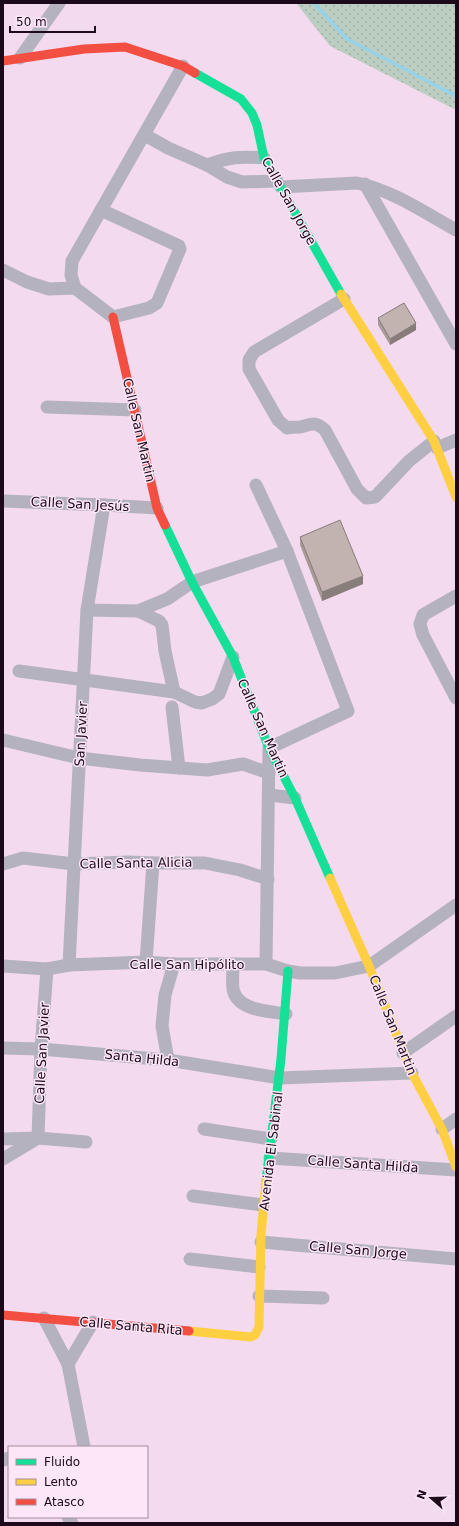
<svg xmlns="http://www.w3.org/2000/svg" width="459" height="1526" font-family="'DejaVu Sans',sans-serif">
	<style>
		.park { fill: url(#park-dots) }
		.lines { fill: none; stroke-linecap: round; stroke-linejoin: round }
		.stream { stroke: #96d2e8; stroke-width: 3.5 }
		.street { stroke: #b4b2be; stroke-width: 13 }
		.fast { stroke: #16e098; stroke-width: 9 }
		.slow { stroke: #ffcf43; stroke-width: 9 }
		.jam { stroke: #f24e42; stroke-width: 9 }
		.wall { fill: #a79a97 }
		.shaded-wall { fill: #887d7b }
		.building { fill: #c2b3b0; stroke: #887d7b }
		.labels { text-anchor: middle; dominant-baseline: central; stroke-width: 3; stroke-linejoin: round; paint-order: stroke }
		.street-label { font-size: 13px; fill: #1c0919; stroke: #fde6f7 }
	</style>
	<defs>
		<pattern id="park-dots" width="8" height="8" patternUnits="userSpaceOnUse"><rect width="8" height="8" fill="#bccdc2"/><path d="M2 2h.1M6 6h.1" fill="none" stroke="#a1afa6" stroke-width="1.8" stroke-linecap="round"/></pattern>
	</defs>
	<rect width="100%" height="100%" fill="#f4daee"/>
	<polygon class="park" points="296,3 456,3 456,110 330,46"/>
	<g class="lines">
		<polyline class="stream" points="314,3 347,39 456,96"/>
		<g class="street">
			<polyline points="20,58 59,3"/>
			<path d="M145 135 168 148 207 165C230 157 240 156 264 158"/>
			<polyline points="207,165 227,177 242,182 277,181"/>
			<polyline points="365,184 456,344"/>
			<path d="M281 187 357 183C392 190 425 213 456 230"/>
			<polyline points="3,270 27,282 49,289 75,288 113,317 149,308 157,303 180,249 179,246 101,210"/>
			<polyline points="75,288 71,275 72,261 183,66"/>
			<path d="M344 299 254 352 249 360V369L278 420 287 428C291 427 296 427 300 427 312 424 315 421 325 430L357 489 366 498 375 497 409 461 434 441"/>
			<polyline points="47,407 135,410"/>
			<polyline points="437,448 456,440"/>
			<polyline points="256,485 287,551 348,711 269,748 266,964"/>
			<polyline points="3,501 104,505 157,508"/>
			<polyline points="456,596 423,615 420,624 423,635 456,698"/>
			<polyline points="87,610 138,611 167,599 192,582 287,551"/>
			<polyline points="138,611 159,621 162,625 165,651 174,692"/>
			<polyline points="19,671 174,692 195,702 202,703 212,699 219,694 233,657"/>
			<polyline points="172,707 179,768"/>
			<polyline points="3,740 79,758 140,765 207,770 243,764 269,773"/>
			<polyline points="269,795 295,798"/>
			<polyline points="3,864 23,858 74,864 129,862 153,863 205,863 240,870 268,879"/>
			<polyline points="146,962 153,863"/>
			<path d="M233 964C233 972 232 981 233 989 237 1011 269 1011 286 1014"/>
			<polyline points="69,965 87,610 104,505"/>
			<polyline points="3,966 47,969 69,965 146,962 174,964 266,964 288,971 300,973 335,973 369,966 456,905"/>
			<polyline points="3,1048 41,1049 168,1060 280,1078 412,1073"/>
			<polyline points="403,1053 456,1016"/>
			<polyline points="168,1060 162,1026 165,995 174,964"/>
			<polyline points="204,1129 271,1139"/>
			<polyline points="442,1129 456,1119"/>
			<polyline points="3,1139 38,1138 86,1142"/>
			<polyline points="270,1158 456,1170"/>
			<polyline points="3,1159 38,1138 41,1049 47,969"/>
			<polyline points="193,1196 263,1205"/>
			<polyline points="261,1242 456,1259"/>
			<polyline points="190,1259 259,1267"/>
			<polyline points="259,1296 323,1298"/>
			<polyline points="44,1318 68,1364 84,1447"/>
			<polyline points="68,1364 93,1322"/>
			<polyline points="3,1460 9,1458"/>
			<polyline points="68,1517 72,1523"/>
		</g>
		<g class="fast">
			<polyline points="195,73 241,99 252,113 257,125 264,158 341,294"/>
			<polyline points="165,525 192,582 233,657 269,748 295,798 330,878"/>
			<polyline points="266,1180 281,1059 288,971"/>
		</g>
		<g class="slow">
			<polyline points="341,294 434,441 456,497"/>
			<polyline points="330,878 369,966 412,1073 442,1129 456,1167"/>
			<polyline points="189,1331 251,1337 255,1335 259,1327 261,1235 266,1180"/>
		</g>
		<g class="jam">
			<polyline points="3,61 84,49 125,47 183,66 195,73"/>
			<polyline points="113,317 157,508 165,525"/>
			<polyline points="3,1315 189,1331"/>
		</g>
	</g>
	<g class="wall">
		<polygon points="378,318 416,330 390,345 378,325"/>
		<polygon points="300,537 363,584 322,601 300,545"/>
	</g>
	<g class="shaded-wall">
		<polygon points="416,323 416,330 390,345 390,339"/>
		<polygon points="363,576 363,584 322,601 322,592"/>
	</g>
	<g class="building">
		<polygon points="404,303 416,323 390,339 378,318"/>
		<polygon points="340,520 363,576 322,592 300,537"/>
	</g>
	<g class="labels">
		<g class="street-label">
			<text transform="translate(289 201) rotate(61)">Calle San Jorge</text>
			<text transform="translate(139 430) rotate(77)">Calle San Martin</text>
			<text transform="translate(80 504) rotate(3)">Calle San Jesús</text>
			<text transform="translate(263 728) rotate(66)">Calle San Martin</text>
			<text transform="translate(81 734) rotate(-87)">San Javier</text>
			<text transform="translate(136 863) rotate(-1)">Calle Santa Alicia</text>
			<text x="187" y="964">Calle San Hipólito</text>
			<text transform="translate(393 1025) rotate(68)">Calle San Martin</text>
			<text transform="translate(42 1053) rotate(-87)">Calle San Javier</text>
			<text transform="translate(142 1058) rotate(6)">Santa Hilda</text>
			<text transform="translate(271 1151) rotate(-83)">Avenida El Sabinal</text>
			<text transform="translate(363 1164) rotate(4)">Calle Santa Hilda</text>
			<text transform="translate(358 1250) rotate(5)">Calle San Jorge</text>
			<text transform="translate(131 1326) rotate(5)">Calle Santa Rita</text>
		</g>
	</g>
	<rect width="459" height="1526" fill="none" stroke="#1c0919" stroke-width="8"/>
	<rect x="8" y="1446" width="140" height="72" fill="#fde6f7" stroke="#a38e9e"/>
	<rect x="16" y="1459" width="20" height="6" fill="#16e098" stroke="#a38e9e"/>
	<text x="44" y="1466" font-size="12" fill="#1c0919">Fluido</text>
	<rect x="16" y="1479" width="20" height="6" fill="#ffcf43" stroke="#a38e9e"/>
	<text x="44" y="1486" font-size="12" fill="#1c0919">Lento</text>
	<rect x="16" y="1499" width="20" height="6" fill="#f24e42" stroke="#a38e9e"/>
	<text x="44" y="1506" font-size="12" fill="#1c0919">Atasco</text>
	<g transform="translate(431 1498) rotate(290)" stroke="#fde6f7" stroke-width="3" paint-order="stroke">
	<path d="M0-3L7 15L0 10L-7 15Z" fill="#1c0919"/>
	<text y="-6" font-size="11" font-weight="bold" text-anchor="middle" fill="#1c0919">N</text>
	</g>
	<path d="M10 26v6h85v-6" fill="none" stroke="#1c0919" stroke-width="2"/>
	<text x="16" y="26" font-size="12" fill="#1c0919" stroke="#fde6f7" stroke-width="3" paint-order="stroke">50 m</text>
</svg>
